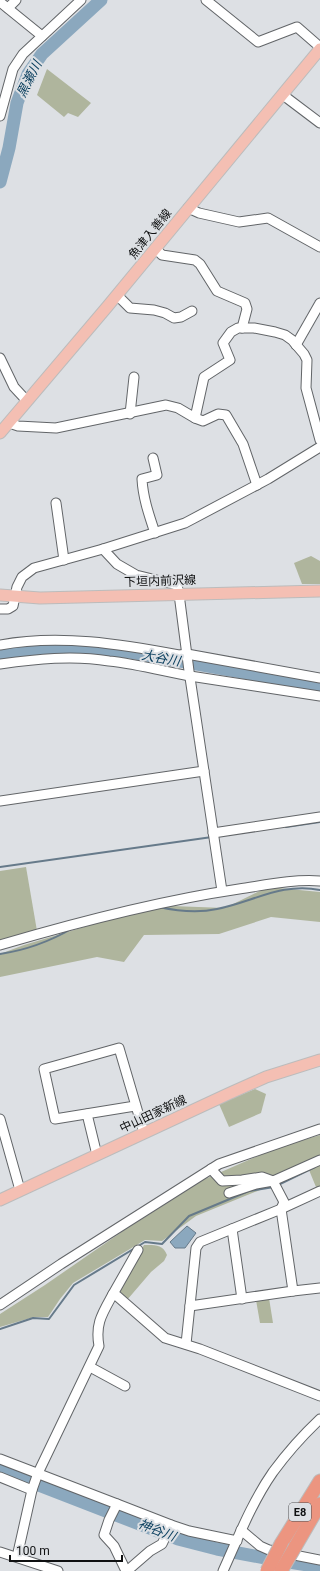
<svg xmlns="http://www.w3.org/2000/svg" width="320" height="1571" font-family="Roboto,'Noto Sans JP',sans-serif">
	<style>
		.green { fill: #afb59d }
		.water { fill: #8ba8be; stroke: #667a8a }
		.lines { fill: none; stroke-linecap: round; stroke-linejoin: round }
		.stream { stroke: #667a8a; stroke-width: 2 }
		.river { stroke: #8ba8be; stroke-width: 13 }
		.minor-casing { stroke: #626568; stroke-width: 11 }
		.major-casing { stroke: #bcbcbc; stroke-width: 13 }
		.highway-casing { stroke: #bcbcbc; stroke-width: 15 }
		.minor { stroke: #fff; stroke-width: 9 }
		.major { stroke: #f4bfb3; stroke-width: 11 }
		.highway { stroke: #ec9580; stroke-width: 13 }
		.highway-bridge-casing { stroke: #bcbcbc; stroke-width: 15; stroke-linecap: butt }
		.highway-bridge { stroke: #ec9580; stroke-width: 13 }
		.labels { text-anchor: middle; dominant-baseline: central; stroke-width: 4; stroke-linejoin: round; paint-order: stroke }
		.shield { fill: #dde0e4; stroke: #4d4e50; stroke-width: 1 }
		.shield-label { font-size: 11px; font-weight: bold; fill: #0f1011 }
		.street-label { font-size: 12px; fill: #0f1011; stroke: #dde0e4 }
		.water-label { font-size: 13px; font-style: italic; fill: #053b5b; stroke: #dde0e4 }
	</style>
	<rect width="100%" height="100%" fill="#dde0e4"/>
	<g class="green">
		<polygon points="47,69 91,103 78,117 68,113 64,117 37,95"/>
		<polygon points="311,556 320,561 320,584 302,584 294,563"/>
		<polygon points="26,867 37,931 0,943 0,871"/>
		<polygon points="268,887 320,892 320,922 271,917 219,934 144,935 124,962 97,957 0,977 0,954 24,945 121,916 172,906 225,908"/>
		<polygon points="255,1089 266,1094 261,1113 229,1127 219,1104"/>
		<polygon points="320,1135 320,1186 316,1187 309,1170 196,1216 162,1241 145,1240 73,1283 60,1299 48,1317 34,1317 0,1327 0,1314 45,1285 123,1231 205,1179 274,1149"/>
		<path d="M144 1245C154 1245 163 1244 167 1255L164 1261 151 1272 127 1300 117 1292Z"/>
		<polygon points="269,1298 273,1323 260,1323 256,1300"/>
	</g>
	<polygon class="water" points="187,1226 196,1233 185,1248 175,1248 170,1242"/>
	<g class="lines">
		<g class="stream">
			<polyline points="286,827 320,822"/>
			<polyline points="0,867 212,837"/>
			<path d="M159 907C177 911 199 913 217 909 253 902 282 882 320 890"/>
			<path d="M0 954C27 950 49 942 73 928"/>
			<polyline points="278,1185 315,1167"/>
			<polyline points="0,1329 33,1318 49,1319 74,1285 145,1242 162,1244 189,1216 249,1191 274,1187"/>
		</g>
		<g class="river">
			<polyline points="0,182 9,148 17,103 28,74 42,54 101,0"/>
			<polyline points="0,656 45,649 91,648 130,652 320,686"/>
			<polyline points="0,1470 178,1539 217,1549 276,1560 320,1567"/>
		</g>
		<g class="minor-casing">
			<g id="minor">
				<polyline points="206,0 258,42 297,27 320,47"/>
				<polyline points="0,2 42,36"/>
				<polyline points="8,8 16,0"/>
				<polyline points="283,95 320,123"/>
				<polyline points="0,116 13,69 23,54 81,0"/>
				<polyline points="188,208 199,213 239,222 268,218 320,247"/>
				<polyline points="155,248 162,255 195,260 200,264 217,291 245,303 247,309 242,328"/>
				<polyline points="117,295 130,308 154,310 165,313 174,318 181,317 192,311"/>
				<polyline points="296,345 320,303"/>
				<polyline points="0,358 14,387 27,401"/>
				<polyline points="130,414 134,377"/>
				<polyline points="195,418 203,421 218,414 226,415 243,444 257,485"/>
				<polyline points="9,423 18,426 56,428 166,405 178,408 195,418 204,377 230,360 223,343 231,332 238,328 254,328 275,332 285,335 292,340 304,354 307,360 306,388 320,440"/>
				<path d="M153 458 157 475 142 479C143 498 149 515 155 533"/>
				<polyline points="56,503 64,560"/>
				<polyline points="103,549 117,564 136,575 177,585 179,594 189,671 222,891"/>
				<polyline points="0,609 8,609 13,606 17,587 22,577 34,568 103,549 185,523 268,479 320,447"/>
				<path d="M0 645C59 634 121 644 179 655L187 654 320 678"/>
				<path d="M0 664C36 659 73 655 109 661 137 664 163 671 190 676 233 683 277 689 320 696"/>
				<polyline points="0,801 204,771"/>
				<polyline points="213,833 320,817"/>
				<path d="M0 945C78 922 158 901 239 889 266 885 293 879 320 881"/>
				<polyline points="135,1106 55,1119 44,1069 119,1048 144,1133"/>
				<polyline points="87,1114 97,1155"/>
				<polyline points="0,1119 20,1190"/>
				<polyline points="211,1169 222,1181 242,1180 262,1177 273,1181 284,1202 281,1209"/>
				<polyline points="229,1193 256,1184 273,1181 320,1160"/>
				<polyline points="281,1209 320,1191"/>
				<polyline points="232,1229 242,1299"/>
				<polyline points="113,1294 138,1250"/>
				<polyline points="0,1305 61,1264 219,1164 320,1129"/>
				<polyline points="190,1306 293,1291"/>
				<polyline points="186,1344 196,1248 200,1242 281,1209 293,1291 320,1288"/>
				<polyline points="90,1367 125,1386"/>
				<polyline points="0,1459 117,1504 109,1520 104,1535 114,1546 126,1571"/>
				<polyline points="0,1477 32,1490"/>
				<polyline points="117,1504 171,1525"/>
				<polyline points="241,1530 260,1546 269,1550 320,1560"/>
				<polyline points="0,1552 58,1571"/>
				<path d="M17 1557 32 1490 38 1473 99 1346C95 1324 102 1314 113 1294L117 1296 165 1338 200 1349 320 1396"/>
				<polyline points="127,1571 150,1551 162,1544 171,1525 189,1531 237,1541"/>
				<path d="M223 1571C238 1538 252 1502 273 1472 287 1453 303 1435 320 1419"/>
			</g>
		</g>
		<g class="major-casing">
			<g id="major">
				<polyline points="0,433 107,307 320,49"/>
				<polyline points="0,595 40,598 320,591"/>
				<polyline points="0,1200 228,1094 266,1077 320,1060"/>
			</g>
		</g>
		<g class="highway-casing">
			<g id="highway">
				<polyline points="281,1544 320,1481"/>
				<polyline points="295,1547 320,1504"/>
			</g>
		</g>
		<use href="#minor" class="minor"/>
		<use href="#major" class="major"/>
		<use href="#highway" class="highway"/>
		<g class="highway-bridge-casing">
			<g id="highway-bridge">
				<polyline points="267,1571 281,1544"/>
				<polyline points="281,1571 295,1547"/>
			</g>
		</g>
		<use href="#highway-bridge" class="highway-bridge"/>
	</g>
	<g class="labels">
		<rect class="shield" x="289" y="1503" width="22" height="18" rx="3"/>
		<g class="shield-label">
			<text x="300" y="1512">E8</text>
		</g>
		<g class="street-label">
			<text transform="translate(150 234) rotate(-51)">魚津入善線</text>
			<text transform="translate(160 581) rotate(-2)">下垣内前沢線</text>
			<text transform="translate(153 1114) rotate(-25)">中山田家新線</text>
		</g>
		<g class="water-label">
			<text transform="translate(29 79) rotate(-63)">黒瀬川</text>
			<text transform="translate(161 658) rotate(10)">大谷川</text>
			<text transform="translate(157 1530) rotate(21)">神谷川</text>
		</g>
	</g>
	<path d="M10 1555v6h112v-6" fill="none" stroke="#0f1011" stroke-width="2"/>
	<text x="16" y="1555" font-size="12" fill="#0f1011" stroke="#dde0e4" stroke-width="3" paint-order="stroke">100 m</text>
</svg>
